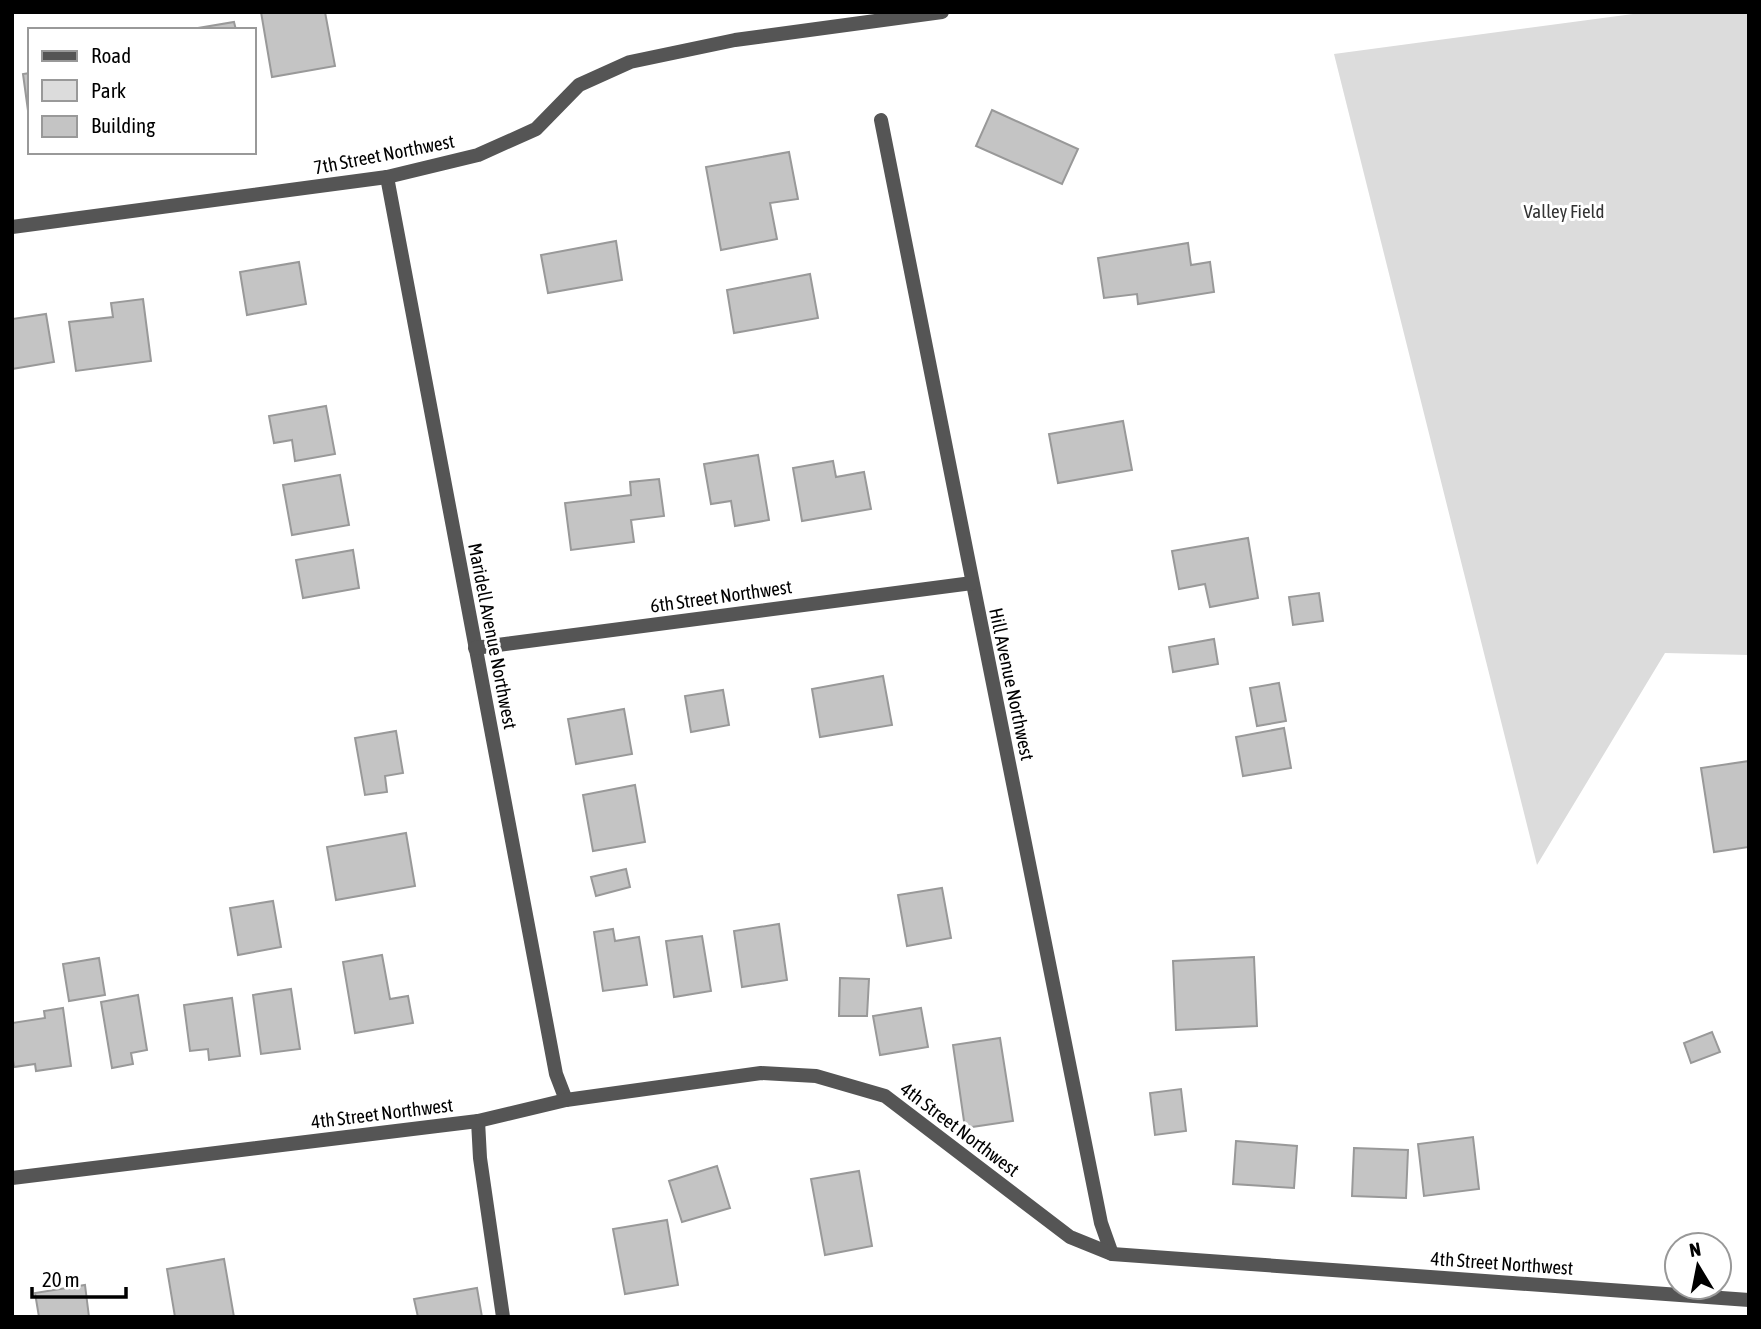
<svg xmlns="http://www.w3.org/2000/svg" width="1761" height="1329" font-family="'Asap Condensed',sans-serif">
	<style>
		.green { fill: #dcdcdc }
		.building { fill: #c4c4c4; stroke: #999; stroke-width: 2 }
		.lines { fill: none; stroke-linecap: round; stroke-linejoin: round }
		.minor { stroke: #555; stroke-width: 14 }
		.labels { text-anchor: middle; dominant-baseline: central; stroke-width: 6; stroke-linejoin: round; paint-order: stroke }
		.street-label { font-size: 19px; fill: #000; stroke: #fff }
		.park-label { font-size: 19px; fill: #333; stroke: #fff }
	</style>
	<rect width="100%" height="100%" fill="#fff"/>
	<polygon class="green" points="1648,12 1749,12 1749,655 1665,653 1537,865 1334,54"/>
	<g class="building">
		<polygon points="261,12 325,12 335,66 272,77"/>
		<polygon points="234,22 236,30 186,30"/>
		<polygon points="30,73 30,118 29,118 23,74"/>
		<polygon points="992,110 1078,149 1062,184 976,146"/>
		<polygon points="789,152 798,199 770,203 777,239 721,250 706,167"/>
		<polygon points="616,241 622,280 548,293 541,255"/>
		<polygon points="1188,243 1191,265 1210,262 1214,292 1138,304 1137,294 1104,298 1098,258"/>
		<polygon points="299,262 306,304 247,315 240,272"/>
		<polygon points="810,274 818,318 734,333 727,290"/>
		<polygon points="143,299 151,361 76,371 69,322 113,317 111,303"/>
		<polygon points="46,314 54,362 12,369 12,319"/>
		<polygon points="326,406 335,454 295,461 292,440 274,443 269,416"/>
		<polygon points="1123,421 1132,470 1058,483 1049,434"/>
		<polygon points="758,455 769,520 735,526 731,501 711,504 704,464"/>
		<polygon points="833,461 836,477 864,472 871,509 802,521 793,468"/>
		<polygon points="340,475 349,525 292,535 283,485"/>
		<polygon points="659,479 664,516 631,520 634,542 571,550 565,503 631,495 630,482"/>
		<polygon points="1248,538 1258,598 1210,607 1205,584 1179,589 1172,551"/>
		<polygon points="353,550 359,588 303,598 296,560"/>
		<polygon points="1319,593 1323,621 1293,625 1289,597"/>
		<polygon points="1214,639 1218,664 1173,672 1169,647"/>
		<polygon points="883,676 892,725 820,737 812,689"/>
		<polygon points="1279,683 1286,721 1257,726 1250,688"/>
		<polygon points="723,690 729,725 691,732 685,696"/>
		<polygon points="624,709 632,754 576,764 568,719"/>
		<polygon points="1284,728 1291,768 1243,776 1236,737"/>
		<polygon points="396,731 403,773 385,776 387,792 365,795 355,738"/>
		<polygon points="1749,761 1749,847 1714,852 1701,768"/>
		<polygon points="635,785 645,842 593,851 583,795"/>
		<polygon points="406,833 415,886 336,900 327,847"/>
		<polygon points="626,869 630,887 596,896 591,877"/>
		<polygon points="942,888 951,938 907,946 898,895"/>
		<polygon points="273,901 281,947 238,955 230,908"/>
		<polygon points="779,924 787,980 742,987 734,931"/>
		<polygon points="613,929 615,941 639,937 647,985 603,991 594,932"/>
		<polygon points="702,936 711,991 674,997 666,941"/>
		<polygon points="382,955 390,999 408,996 413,1023 355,1033 343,962"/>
		<polygon points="1254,957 1257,1026 1176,1030 1173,961"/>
		<polygon points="99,958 105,995 69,1001 63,964"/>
		<polygon points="840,978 869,979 867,1016 839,1016"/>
		<polygon points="291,989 300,1049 261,1054 253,995"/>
		<polygon points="138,995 147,1050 131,1053 133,1064 112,1068 101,1002"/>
		<polygon points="232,998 240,1056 209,1060 208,1049 190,1051 184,1005"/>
		<polygon points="63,1008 71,1066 36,1071 35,1064 14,1067 12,1054 12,1023 45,1018 44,1011"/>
		<polygon points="921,1008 928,1047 880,1055 873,1016"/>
		<polygon points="1712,1032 1720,1052 1691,1063 1684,1043"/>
		<polygon points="1000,1038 1013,1121 965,1128 953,1045"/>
		<polygon points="1181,1089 1186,1131 1155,1135 1150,1093"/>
		<polygon points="1473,1137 1479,1189 1424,1196 1418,1144"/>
		<polygon points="1236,1141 1297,1146 1294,1188 1233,1184"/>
		<polygon points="1354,1148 1408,1150 1406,1198 1352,1196"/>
		<polygon points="717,1166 730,1208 682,1222 669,1181"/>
		<polygon points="859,1171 872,1246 825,1255 811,1179"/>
		<polygon points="667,1220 678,1285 625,1294 613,1229"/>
		<polygon points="224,1259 234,1317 175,1317 167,1269"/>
		<polygon points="85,1285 89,1317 39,1317 35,1293"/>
		<polygon points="477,1288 482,1317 418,1317 414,1299"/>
	</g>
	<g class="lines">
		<g class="minor">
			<path d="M881 120C953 488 1028 855 1101 1223L1112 1254"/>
			<polyline points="387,177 556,1074 566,1100"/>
			<polyline points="12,227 387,177 478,155 536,129 579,85 630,62 735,40 942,12"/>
			<polyline points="475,648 972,583"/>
			<polyline points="478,1121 480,1158 503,1317"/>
			<polyline points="12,1178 478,1121 566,1100 761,1073 816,1076 885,1096 1070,1237 1112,1254 1749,1300"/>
		</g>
	</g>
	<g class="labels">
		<g class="street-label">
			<text transform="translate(384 154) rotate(-11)">7th Street Northwest</text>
			<text transform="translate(721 596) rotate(-8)">6th Street Northwest</text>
			<text transform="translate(493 636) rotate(79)">Maridell Avenue Northwest</text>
			<text transform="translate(1012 684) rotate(78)">Hill Avenue Northwest</text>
			<text transform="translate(382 1113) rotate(-7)">4th Street Northwest</text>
			<text transform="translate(960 1129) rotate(37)">4th Street Northwest</text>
			<text transform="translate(1502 1263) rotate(4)">4th Street Northwest</text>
		</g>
		<g class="park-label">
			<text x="1564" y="211">Valley Field</text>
		</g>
	</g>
	<rect width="1761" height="1329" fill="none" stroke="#000000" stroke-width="28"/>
	<rect x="28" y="28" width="228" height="126" fill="#ffffff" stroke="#999999" stroke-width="2"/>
	<rect x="42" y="51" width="35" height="10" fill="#555555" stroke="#999999" stroke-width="2"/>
	<text x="91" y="63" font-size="21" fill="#000000">Road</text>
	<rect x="42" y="80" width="35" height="21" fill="#dcdcdc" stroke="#999999" stroke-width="2"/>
	<text x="91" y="98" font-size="21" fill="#000000">Park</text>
	<rect x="42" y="116" width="35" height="21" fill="#c4c4c4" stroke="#999999" stroke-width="2"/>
	<text x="91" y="133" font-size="21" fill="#000000">Building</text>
	<g transform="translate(1698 1266) rotate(350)"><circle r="33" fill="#ffffff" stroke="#999999" stroke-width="2"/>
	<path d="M0-5L12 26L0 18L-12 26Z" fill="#000000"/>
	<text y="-10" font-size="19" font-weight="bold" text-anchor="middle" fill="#000000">N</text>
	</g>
	<path d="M32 1287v10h94v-10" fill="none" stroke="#000000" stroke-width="3.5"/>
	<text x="42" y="1287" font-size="21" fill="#000000" stroke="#ffffff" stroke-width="5" paint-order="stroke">20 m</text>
</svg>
